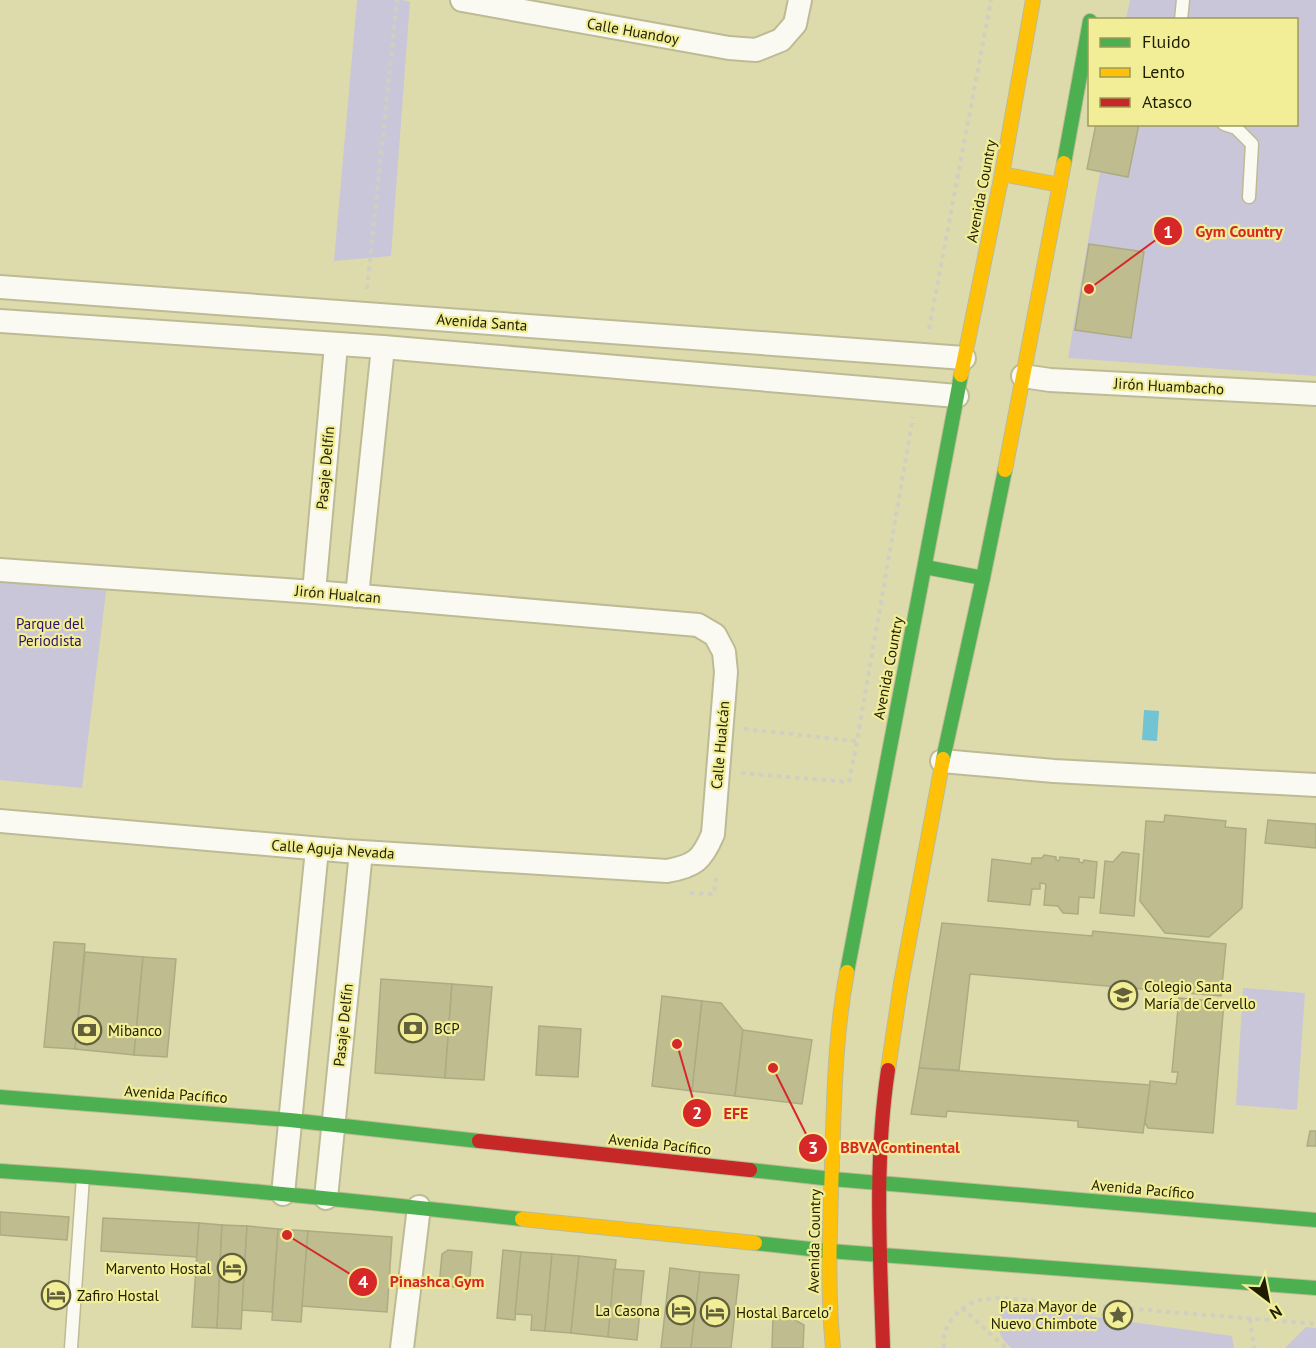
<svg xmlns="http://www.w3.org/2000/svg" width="1316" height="1348" font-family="'PT Sans',sans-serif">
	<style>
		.green { fill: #c9c6d9 }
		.water { fill: #72c3d3 }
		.building { fill: #bfbd8f; stroke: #acab84; stroke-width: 1.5 }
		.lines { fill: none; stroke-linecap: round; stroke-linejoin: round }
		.lane-casing { stroke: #bdbb95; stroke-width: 15 }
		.street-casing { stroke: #bdbb95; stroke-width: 26 }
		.fast-casing { stroke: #bdbb95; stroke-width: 16 }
		.slow-casing { stroke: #bdbb95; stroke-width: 16 }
		.jam-casing { stroke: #bdbb95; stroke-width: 16 }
		.path { stroke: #d0cfc0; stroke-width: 4; stroke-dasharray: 4.5 4.5; stroke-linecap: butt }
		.lane { stroke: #fafaf2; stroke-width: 12 }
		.street { stroke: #fafaf2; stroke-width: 22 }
		.fast { stroke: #4caf50; stroke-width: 14 }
		.slow { stroke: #ffc107; stroke-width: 14 }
		.jam { stroke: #c62828; stroke-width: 14 }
		.labels { text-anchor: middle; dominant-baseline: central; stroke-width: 4.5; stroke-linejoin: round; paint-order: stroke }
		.street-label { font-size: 15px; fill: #1f1d00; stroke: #f1ee97 }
		.park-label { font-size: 15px; fill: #2b106c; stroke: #f1ee97 }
		.poi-label { font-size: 15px; fill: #1f1d00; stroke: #f1ee97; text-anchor: start }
		.leader { fill: none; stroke: #d62828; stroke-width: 2 }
		.callout-dot { fill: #d62828; stroke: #f1ee97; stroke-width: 2 }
		.mark-label { font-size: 18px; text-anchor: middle; font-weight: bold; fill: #fff }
		.callout-label { font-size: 16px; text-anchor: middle; font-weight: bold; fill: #d62828; stroke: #f1ee97; stroke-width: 4.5; stroke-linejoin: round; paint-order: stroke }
	</style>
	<rect width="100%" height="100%" fill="#dddbab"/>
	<g class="green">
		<polygon points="357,0 403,0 410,2 391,256 334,261"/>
		<polygon points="1130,0 1316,0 1316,376 1068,358 1108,125 1296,124 1296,20 1126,19"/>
		<polygon points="0,575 107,584 82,788 0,780"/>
		<polygon points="1243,988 1305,993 1297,1110 1236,1105"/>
		<path d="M1016 1306 1232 1336 1234 1348H1011C995 1334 989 1310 1016 1306Z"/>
		<polygon points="1306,1327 1316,1328 1316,1348 1285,1348"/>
	</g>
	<polygon class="water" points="1144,710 1159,711 1157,741 1142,740"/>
	<g class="building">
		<polygon points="1096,124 1139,124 1128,177 1087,169"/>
		<polygon points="1089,244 1144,252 1131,338 1075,330"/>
		<polygon points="1165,815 1226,821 1225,827 1246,829 1242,908 1209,937 1165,933 1140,901 1146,821 1164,822"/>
		<polygon points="1268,820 1316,824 1316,848 1265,843"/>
		<polygon points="1122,852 1139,854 1134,916 1100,913 1105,861 1113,862"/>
		<polygon points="1044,855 1056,857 1056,860 1059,861 1060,857 1079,859 1079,862 1083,863 1084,860 1097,862 1094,898 1079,897 1078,914 1063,913 1058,906 1044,905 1046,884 1040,883 1040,889 1032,889 1030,905 988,901 992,859 1031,864 1032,858 1042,858"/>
		<polygon points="942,923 1092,936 1093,931 1226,944 1221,996 970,974 959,1070 919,1068"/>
		<polygon points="54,942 85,944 75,1049 44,1047"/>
		<polygon points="85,952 143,957 134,1055 75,1049"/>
		<polygon points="143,957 176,959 167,1057 134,1055"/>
		<polygon points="381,979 452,984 445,1078 375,1073"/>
		<polygon points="452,984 492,987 484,1080 445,1078"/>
		<polygon points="662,996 702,1001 692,1091 652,1086"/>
		<polygon points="1179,998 1224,1002 1213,1133 1148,1128 1145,1123 1150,1081 1176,1084 1178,1072 1172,1072"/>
		<polygon points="702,1001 721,1003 743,1030 735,1096 692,1091"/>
		<polygon points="539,1026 581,1029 578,1077 536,1075"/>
		<polygon points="743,1030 812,1040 802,1104 735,1096"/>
		<polygon points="919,1068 1150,1085 1143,1133 1078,1127 1078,1121 947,1111 946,1117 911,1114"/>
		<polygon points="1310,1131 1316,1131 1316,1146 1307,1146"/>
		<polygon points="0,1212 69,1217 67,1240 0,1235"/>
		<polygon points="103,1218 199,1223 197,1257 101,1251"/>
		<polygon points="199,1223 222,1225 217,1328 192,1327"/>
		<polygon points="222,1225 247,1226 241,1329 217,1328"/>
		<polygon points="247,1226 278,1229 272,1312 242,1310"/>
		<polygon points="278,1229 308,1231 301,1322 272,1320"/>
		<polygon points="308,1231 392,1237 387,1312 302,1306"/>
		<polygon points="448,1250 472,1252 469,1288 439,1286 442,1254"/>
		<polygon points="503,1250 521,1252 515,1320 497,1318"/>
		<polygon points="521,1252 552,1254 545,1331 531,1330 532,1315 515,1314"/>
		<polygon points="552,1254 579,1256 571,1333 545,1331"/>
		<polygon points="579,1256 616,1260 608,1337 571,1333"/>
		<polygon points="670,1268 700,1272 691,1348 661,1348"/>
		<polygon points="614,1269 644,1271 637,1340 608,1337"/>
		<polygon points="700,1272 739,1275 731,1348 691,1348"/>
		<polygon points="773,1316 788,1316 804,1325 803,1348 772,1348"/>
	</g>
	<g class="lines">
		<g class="lane-casing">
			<g id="lane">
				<polyline points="1181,20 1183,0"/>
				<polyline points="1224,124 1236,128 1252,144 1249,197"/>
				<polyline points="71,1348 83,1177"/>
			</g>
		</g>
		<g class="street-casing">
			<g id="street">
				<polyline points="462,0 729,48 756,50 781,40 795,24 800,0"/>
				<polyline points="0,287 964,358"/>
				<polyline points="0,321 383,347 957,396"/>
				<polyline points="1023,376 1050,380 1316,394"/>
				<path d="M0 570 314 592 698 625 715 635 724 652 726 672 713 834C702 860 695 866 667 871L346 851 0 821"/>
				<polyline points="314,592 336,345"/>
				<polyline points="357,596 383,347"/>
				<polyline points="942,761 1054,771 1316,785"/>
				<polyline points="283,1194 317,849"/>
				<polyline points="326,1198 361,852"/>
				<polyline points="402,1348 419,1207"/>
			</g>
		</g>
		<g class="fast-casing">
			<g id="fast">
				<polyline points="1064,163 1090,21"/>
				<polyline points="925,567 983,578"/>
				<polyline points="943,759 983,578 1005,470"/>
				<polyline points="847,972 961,375"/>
				<polyline points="0,1097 290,1120 479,1141"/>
				<polyline points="750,1170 832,1179 1316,1220"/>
				<path d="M0 1171C174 1182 348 1200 522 1219"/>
				<polyline points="755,1243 829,1251 1316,1288"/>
			</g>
		</g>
		<g class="slow-casing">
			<g id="slow">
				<polyline points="1002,174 1060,185"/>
				<polyline points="961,375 1002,174 1033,0"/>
				<polyline points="1005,470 1064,163"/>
				<polyline points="888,1070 901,983 943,759"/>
				<polyline points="522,1219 755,1243"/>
				<path d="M833 1348C827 1287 830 1226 832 1164 834 1100 835 1035 847 972"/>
			</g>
		</g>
		<g class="jam-casing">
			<g id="jam">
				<polyline points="479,1141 750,1170"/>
				<path d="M883 1348C880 1255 874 1163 888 1070"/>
			</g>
		</g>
		<g class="path">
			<polyline points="367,289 397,0"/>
			<polyline points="929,329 991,0"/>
			<polyline points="744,729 857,741 913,417"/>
			<polyline points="741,773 848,782"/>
			<polyline points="849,782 857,741"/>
			<polyline points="690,893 714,894 716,878"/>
			<polyline points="962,1308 1006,1348"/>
			<polyline points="1250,1319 1254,1348"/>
			<path d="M944 1348C940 1327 958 1308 976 1301 984 1298 993 1299 1000 1298L1316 1324"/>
		</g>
		<use href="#lane" class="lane"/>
		<use href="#street" class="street"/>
		<use href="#fast" class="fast"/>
		<use href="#slow" class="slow"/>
		<use href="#jam" class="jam"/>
	</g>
	<defs>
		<g id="university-ring" transform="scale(1.5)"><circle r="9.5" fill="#f1ee97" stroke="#62603c" stroke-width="1.5"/><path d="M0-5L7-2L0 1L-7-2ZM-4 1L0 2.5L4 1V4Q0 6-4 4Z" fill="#62603c"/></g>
		<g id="bank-ring" transform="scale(1.5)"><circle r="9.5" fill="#f1ee97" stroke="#62603c" stroke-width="1.5"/><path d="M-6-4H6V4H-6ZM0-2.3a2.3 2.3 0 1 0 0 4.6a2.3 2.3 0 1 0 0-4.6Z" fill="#62603c"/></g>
		<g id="hotel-ring" transform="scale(1.5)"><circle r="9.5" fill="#f1ee97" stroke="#62603c" stroke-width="1.5"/><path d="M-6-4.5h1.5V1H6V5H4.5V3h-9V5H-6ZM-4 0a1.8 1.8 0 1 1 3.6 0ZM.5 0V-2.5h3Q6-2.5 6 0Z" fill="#62603c"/></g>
		<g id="sight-ring" transform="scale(1.5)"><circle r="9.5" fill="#f1ee97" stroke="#62603c" stroke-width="1.5"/><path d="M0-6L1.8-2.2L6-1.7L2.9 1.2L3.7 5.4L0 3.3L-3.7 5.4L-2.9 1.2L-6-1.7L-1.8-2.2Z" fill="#62603c"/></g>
	</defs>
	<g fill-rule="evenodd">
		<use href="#university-ring" x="1123" y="995"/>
		<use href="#bank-ring" x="413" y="1028"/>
		<use href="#bank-ring" x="87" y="1030"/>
		<use href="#hotel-ring" x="232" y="1268"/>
		<use href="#hotel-ring" x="56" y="1295"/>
		<use href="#hotel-ring" x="681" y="1310"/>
		<use href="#hotel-ring" x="715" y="1312"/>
		<use href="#sight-ring" x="1118" y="1315"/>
	</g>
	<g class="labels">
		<g class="street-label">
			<text transform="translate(633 31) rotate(10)">Calle Huandoy</text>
			<text transform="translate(981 191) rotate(-79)">Avenida Country</text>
			<text transform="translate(482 322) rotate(4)">Avenida Santa</text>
			<text transform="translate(1169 386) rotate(3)">Jirón Huambacho</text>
			<text transform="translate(325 468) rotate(-85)">Pasaje Delfín</text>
			<text transform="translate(338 594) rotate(5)">Jirón Hualcan</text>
			<text transform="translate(888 668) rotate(-79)">Avenida Country</text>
			<text transform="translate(720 745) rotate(-85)">Calle Hualcán</text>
			<text transform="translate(333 849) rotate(4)">Calle Aguja Nevada</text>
			<text transform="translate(343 1025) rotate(-84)">Pasaje Delfín</text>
			<text transform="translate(176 1094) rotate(4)">Avenida Pacífico</text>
			<text transform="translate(660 1144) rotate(6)">Avenida Pacífico</text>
			<text transform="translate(1143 1189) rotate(5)">Avenida Pacífico</text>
			<text transform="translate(814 1241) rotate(-89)">Avenida Country</text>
		</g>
		<g class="park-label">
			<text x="50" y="623">Parque del<tspan x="50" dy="17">Periodista</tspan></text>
		</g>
		<g class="poi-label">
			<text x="1144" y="986">Colegio Santa<tspan x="1144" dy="17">María de Cervello</tspan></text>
			<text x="434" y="1028">BCP</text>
			<text x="108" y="1030">Mibanco</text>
			<text x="211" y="1268" text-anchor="end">Marvento Hostal</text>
			<text x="77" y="1295">Zafiro Hostal</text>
			<text x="1097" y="1306" text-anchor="end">Plaza Mayor de<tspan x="1097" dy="17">Nuevo Chimbote</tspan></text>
			<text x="660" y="1310" text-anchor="end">La Casona</text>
			<text x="736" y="1312">Hostal Barcelo'</text>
		</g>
	</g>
	<path class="leader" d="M1089 289L1168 231M677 1044L697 1113M773 1068L813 1148M287 1235L363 1282"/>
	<g class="callout-dot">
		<circle cx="1089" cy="289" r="6"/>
		<circle cx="677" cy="1044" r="6"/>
		<circle cx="773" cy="1068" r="6"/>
		<circle cx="287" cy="1235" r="6"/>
		<circle cx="1168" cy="231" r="15"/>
		<circle cx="697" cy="1113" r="15"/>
		<circle cx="813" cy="1148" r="15"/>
		<circle cx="363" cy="1282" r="15"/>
	</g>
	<g class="mark-label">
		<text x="1168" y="238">1</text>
		<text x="697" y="1119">2</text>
		<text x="813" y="1154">3</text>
		<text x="363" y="1288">4</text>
	</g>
	<g class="callout-label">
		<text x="1239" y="237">Gym Country</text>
		<text x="736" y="1119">EFE</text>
		<text x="900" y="1153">BBVA Continental</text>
		<text x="437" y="1287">Pinashca Gym</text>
	</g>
	<rect x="1088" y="18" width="210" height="108" fill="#f1ee97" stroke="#9d9a5b" stroke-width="1.5"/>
	<rect x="1100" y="38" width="30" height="9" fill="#4caf50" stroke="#9d9a5b" stroke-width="1.5"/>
	<text x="1142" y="48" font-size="18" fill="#1f1d00">Fluido</text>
	<rect x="1100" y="68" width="30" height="9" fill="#ffc107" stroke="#9d9a5b" stroke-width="1.5"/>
	<text x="1142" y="78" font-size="18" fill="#1f1d00">Lento</text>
	<rect x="1100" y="98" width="30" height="9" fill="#c62828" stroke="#9d9a5b" stroke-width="1.5"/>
	<text x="1142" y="108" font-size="18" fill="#1f1d00">Atasco</text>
	<g transform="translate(1268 1300) rotate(148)" stroke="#f1ee97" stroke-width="4.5" paint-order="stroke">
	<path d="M0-4.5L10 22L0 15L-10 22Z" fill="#1f1d00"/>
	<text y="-9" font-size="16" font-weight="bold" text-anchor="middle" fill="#1f1d00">N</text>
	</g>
</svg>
